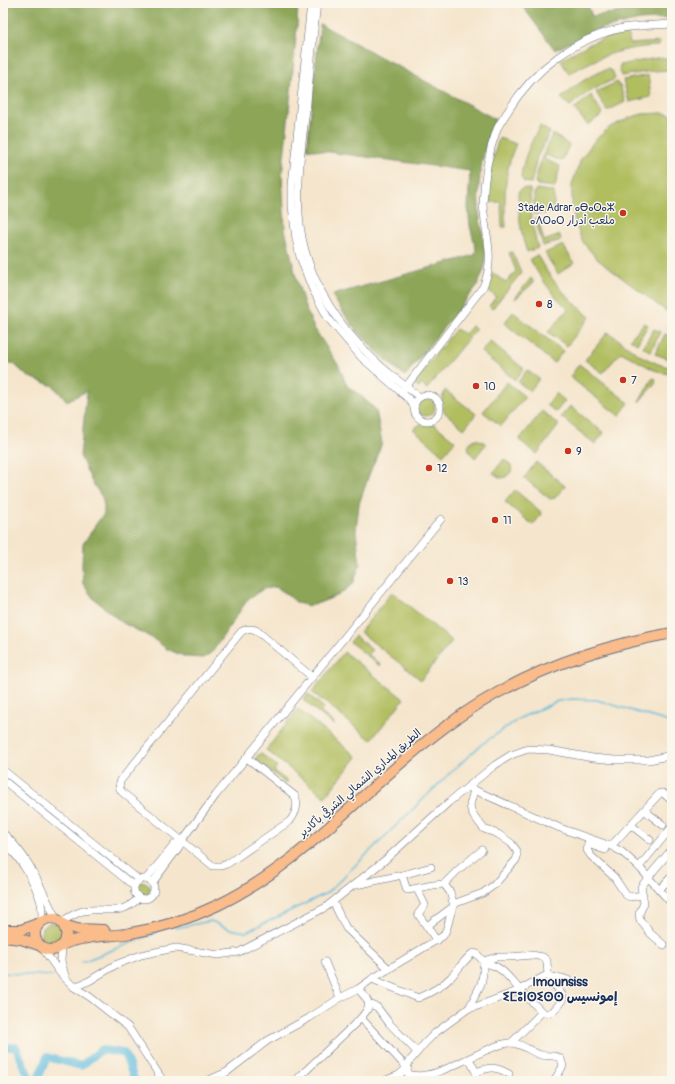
<svg xmlns="http://www.w3.org/2000/svg" width="675" height="1084" font-family="Pangolin,'Playpen Sans Arabic','Noto Sans Tifinagh',sans-serif">
	<style>
		.green { fill: #b1be60; stroke: #66765f }
		.forest { fill: #8ca556; stroke: #546a5a }
		.lines { fill: none; stroke-linecap: round; stroke-linejoin: round }
		.stream { stroke: #5fbcdd; stroke-width: 1.5 }
		.river { stroke: #5fbcdd; stroke-width: 8 }
		.minor-casing { stroke: #676f84; stroke-width: 8 }
		.highway-casing { stroke: #676f84; stroke-width: 12 }
		.minor { stroke: #fff; stroke-width: 7 }
		.highway { stroke: #f9bc8a; stroke-width: 10 }
		.poi-dot { fill: #c8321e; stroke: #fbf7ec; stroke-width: 1.5 }
		.labels { text-anchor: middle; dominant-baseline: central; stroke-width: 3; stroke-linejoin: round; paint-order: stroke }
		.poi-label { font-size: 11px; fill: #1b2f5e; stroke: #fbf7ec; text-anchor: start }
		.street-label { font-size: 11px; fill: #1b2f5e; stroke: #fbf7ec }
		.quarter-label { font-size: 13px; font-weight: bold; fill: #1b2f5e; stroke: #fbf7ec }
	</style>
	<rect width="100%" height="100%" fill="#fbf7ec"/>
	<filter id="ink" filterUnits="userSpaceOnUse"><feTurbulence type="fractalNoise" baseFrequency=".025" numOctaves="2"/><feDisplacementMap in="SourceGraphic" scale="8" xChannelSelector="R" yChannelSelector="G"/><feConvolveMatrix kernelMatrix="1 2 1 2 8 2 1 2 1" color-interpolation-filters="sRGB"/></filter>
	<filter id="wash" filterUnits="userSpaceOnUse"><feTurbulence type="fractalNoise" baseFrequency=".012" numOctaves="4" result="noise"/><feDisplacementMap in="SourceGraphic" scale="16" xChannelSelector="R" yChannelSelector="G"/><feGaussianBlur stdDeviation="0.9" result="paint"/><feColorMatrix in="noise" values="0 0 0 0 0 0 0 0 0 0 0 0 0 0 0 0 0 1.4 0 .05"/><feComposite in="paint" operator="in"/></filter>
	<g filter="url(#wash)">
		<rect width="100%" height="100%" fill="#f5e5cc"/>
		<g class="green">
			<path d="M626 32 628 34 630 44 660 42 659 46C624 47 599 56 569 74L561 61 562 59C582 47 602 37 626 32Z"/>
			<polygon points="656,58 672,58 672,70 653,71 621,76 619,70 620,65"/>
			<path d="M608 69 613 72 615 79C599 86 584 94 570 106L561 98C575 86 590 74 608 69Z"/>
			<polygon points="648,75 651,97 629,102 623,80"/>
			<polygon points="617,82 618,86 620,85 625,102 607,111 596,92"/>
			<polygon points="591,95 603,114 588,125 574,109"/>
			<polygon points="663,113 672,115 672,314 666,311 597,259 582,241 575,222 572,205 572,184 581,159 594,141 610,127 629,118 642,114"/>
			<path d="M540 126 550 132 537 157 531 183 524 182 521 177C523 158 531 142 540 126Z"/>
			<path d="M553 134 569 145 562 161 546 155 544 159 560 166 555 187 537 185 538 183H535C539 165 544 150 553 134Z"/>
			<path d="M499 138 516 144C504 170 504 199 506 227H502L501 202H488L491 166Z"/>
			<path d="M523 188 530 189C530 211 532 227 538 248L527 252C520 233 519 214 518 194L519 191Z"/>
			<polygon points="537,189 554,192 554,212 534,214 534,191 537,191"/>
			<polygon points="535,219 538,219 544,241 560,235 561,240 543,246"/>
			<polygon points="563,245 574,263 558,274 545,253"/>
			<polygon points="512,252 521,273 492,309 489,306 496,297 487,289 493,273 506,283 516,271 509,253"/>
			<path d="M537 255C551 281 567 297 590 317L567 346 548 332 568 309C552 294 540 278 530 259Z"/>
			<polygon points="531,278 533,281 532,284 515,299 515,298"/>
			<polygon points="513,312 563,351 554,363 504,323"/>
			<polygon points="644,323 648,325 637,344 630,339"/>
			<polygon points="472,326 476,329 427,389 421,384 419,388 413,383 456,329 465,334"/>
			<polygon points="654,329 660,332 651,352 643,347"/>
			<polygon points="608,332 641,356 658,364 672,368 672,375 654,370 621,352 603,373 585,360"/>
			<polygon points="665,334 672,337 672,360 655,354"/>
			<polygon points="490,341 524,369 515,380 481,352"/>
			<polygon points="579,364 629,403 619,416 570,377"/>
			<polygon points="527,370 539,379 530,391 518,382"/>
			<polygon points="655,378 656,382 639,402 652,379"/>
			<polygon points="507,382 525,397 501,426 483,412"/>
			<polygon points="445,390 476,414 464,429 443,411 442,399"/>
			<polygon points="556,393 565,401 556,412 547,405"/>
			<circle cx="426" cy="407" r="9"/>
			<polygon points="570,406 604,433 595,444 561,417"/>
			<polygon points="542,411 559,425 537,454 519,440"/>
			<polygon points="421,424 429,425 434,424 455,441 443,455 413,429"/>
			<path d="M476 439 482 441 486 444 475 458C468 452 464 443 476 439Z"/>
			<polygon points="504,459 511,465 512,471 506,477 501,478 493,473"/>
			<polygon points="536,462 565,486 555,498 550,499 524,478"/>
			<polygon points="515,490 541,512 540,516 533,525 505,502"/>
			<polygon points="392,592 452,641 421,680 360,632"/>
			<polygon points="355,636 372,650 368,654 381,665 380,666 350,642"/>
			<polygon points="344,652 404,699 371,740 312,692"/>
			<polygon points="308,694 324,708 320,712 334,723 333,725 303,700"/>
			<polygon points="298,709 357,757 325,797 266,750"/>
			<polygon points="260,753 277,766 274,771 287,781 285,783 255,759"/>
			<circle cx="143" cy="889" r="7"/>
			<polygon points="49,923 58,923 65,935 56,947 44,944 40,937 42,928"/>
		</g>
		<g class="forest">
			<polygon points="3,3 298,3 297,26 288,122 282,174 285,229 297,281 305,307 314,328 339,366 347,386 360,395 376,410 382,443 369,475 359,504 356,531 360,565 353,584 339,595 319,603 309,606 297,603 287,594 276,587 263,589 248,599 213,651 204,658 186,657 167,649 152,638 121,622 93,598 83,584 82,565 83,544 96,524 104,514 104,506 102,497 92,482 80,456 87,391 67,401 53,386 27,376 13,363 3,366"/>
			<polygon points="520,3 587,3 592,16 670,5 671,3 672,3 672,18 640,20 595,30 555,50"/>
			<path d="M320 24 495 119C483 147 477 179 479 209 480 229 490 252 483 272 481 277 479 282 477 286L405 376C374 351 353 330 332 295L475 255 476 249 470 226 468 207 470 171 307 149Z"/>
		</g>
		<g class="lines">
			<g class="stream">
				<polyline points="175,928 211,921 229,929 246,932 327,893 452,771 482,744 520,718 558,701 572,699 597,700 672,723"/>
				<polyline points="82,962 156,933"/>
				<polyline points="3,973 53,976"/>
			</g>
			<g class="river">
				<polyline points="3,1047 16,1047 31,1081"/>
				<polyline points="37,1081 47,1057 81,1066 101,1050 124,1053 135,1081"/>
			</g>
		</g>
	</g>
	<g filter="url(#ink)">
		<g class="lines">
			<g class="minor-casing">
				<g id="minor">
					<polyline points="311,3 292,185 292,206 296,239 300,257 312,288 328,318 361,357 410,400 414,407"/>
					<path d="M317 3C313 36 310 69 307 102 302 140 297 177 299 214 303 280 344 337 394 377 402 384 411 391 420 397"/>
					<path d="M401 393 483 287C493 264 489 246 485 222 485 216 483 210 483 204 484 178 488 153 497 129 500 123 504 117 508 111 534 69 575 38 623 28 639 25 656 25 672 24"/>
					<circle cx="427" cy="408" r="13"/>
					<path d="M247 758 295 796C299 805 296 813 290 821L227 864 221 866H213L123 793C119 789 118 786 121 780L241 632C246 628 250 628 256 630L312 677"/>
					<polyline points="3,770 139,880"/>
					<polyline points="3,780 134,886"/>
					<polyline points="470,788 560,828 611,846 622,852 639,867 672,904"/>
					<polyline points="644,810 663,825"/>
					<polyline points="631,825 650,840"/>
					<path d="M3 833C32 860 39 886 57 920"/>
					<polyline points="589,839 587,850 591,856 614,877 626,895 630,897 643,895"/>
					<path d="M3 842C20 857 35 881 41 903 42 908 42 915 42 921"/>
					<polyline points="588,844 605,850"/>
					<polyline points="611,846 660,793 663,793 672,801"/>
					<polyline points="639,867 672,827"/>
					<polyline points="402,875 431,867"/>
					<circle cx="144" cy="889" r="10"/>
					<polyline points="146,879 175,844 182,841"/>
					<polyline points="153,882 179,847 182,841 216,795 441,519"/>
					<polyline points="356,885 402,875 407,890 408,890 433,885 444,884"/>
					<polyline points="417,889 425,905 418,914 437,941"/>
					<polyline points="660,889 672,876"/>
					<polyline points="333,902 346,928 389,969"/>
					<path d="M61 922C68 918 75 913 83 911 108 906 118 918 139 898"/>
					<polyline points="427,926 454,906 450,892 444,884 458,870 482,850"/>
					<polyline points="664,945 651,934 640,920 639,914 644,903 641,887 655,869 672,849"/>
					<polyline points="62,946 61,961 65,976"/>
					<polyline points="43,949 60,973 74,987 90,997 128,1027 163,1081"/>
					<path d="M483 961 497 957H510L532 955 543 957 547 961 548 976 563 996V999C557 1006 552 1017 542 1012 535 1005 527 997 520 990 508 977 502 965 483 963"/>
					<polyline points="325,962 340,998 358,989"/>
					<path d="M372 979 418 998C430 993 442 987 451 977 459 969 464 960 473 953L477 954 483 961V974L481 984 469 1008 435 1033 425 1043 409 1062 407 1068 408 1074C436 1084 481 1046 509 1043 521 1042 530 1052 541 1055 548 1057 555 1054 561 1059L563 1066 554 1081"/>
					<polyline points="74,987 89,981 115,965 141,955 160,951 176,948 218,955 239,952 326,907 385,860 449,802 495,765 511,755 528,749 549,750 593,758 615,760 649,760 672,755"/>
					<polyline points="469,1008 475,1007 515,992 545,976 562,978 568,980 570,984"/>
					<polyline points="361,1018 407,1068 399,1075 384,1081"/>
					<polyline points="511,1043 542,1012"/>
					<path d="M417 1052 389 1023 377 1007 369 1004 366 998 358 989 372 979 443 936C450 927 449 909 456 903L483 893 494 885 516 860 517 857V851L511 843 498 834 484 829 474 816 471 810 470 805 474 790"/>
					<polyline points="469,1059 476,1072 476,1081"/>
					<path d="M476 1072C490 1067 496 1066 509 1074"/>
					<polyline points="207,1081 227,1072 267,1041 309,1018 340,998"/>
					<polyline points="295,1081 361,1018 367,1010 369,1004"/>
				</g>
			</g>
			<g class="highway-casing">
				<g id="highway">
					<polyline points="64,925 77,929 104,930"/>
					<polyline points="3,930 21,930 40,923"/>
					<polyline points="3,937 21,939 39,945"/>
					<path d="M64 944C73 926 53 909 39 924 30 933 37 949 50 950 57 951 59 947 64 944 70 941 80 939 87 938 102 935 117 936 131 933 161 928 191 918 218 905 305 863 368 784 445 727 512 676 590 648 672 633"/>
				</g>
			</g>
			<use href="#minor" class="minor"/>
			<use href="#highway" class="highway"/>
		</g>
	</g>
	<g class="poi-dot">
		<circle cx="623" cy="213" r="4"/>
		<circle cx="539" cy="304" r="4"/>
		<circle cx="623" cy="380" r="4"/>
		<circle cx="476" cy="386" r="4"/>
		<circle cx="568" cy="451" r="4"/>
		<circle cx="429" cy="468" r="4"/>
		<circle cx="495" cy="520" r="4"/>
		<circle cx="450" cy="581" r="4"/>
	</g>
	<g class="labels">
		<g class="poi-label">
			<text x="615" y="207" text-anchor="end">Stade Adrar ⴰⴱⴰⵔⴰⵣ<tspan x="615" dy="13">ⴰⴷⵔⴰⵔ ملعب أدرار</tspan></text>
			<text x="547" y="304">8</text>
			<text x="631" y="380">7</text>
			<text x="484" y="386">10</text>
			<text x="576" y="451">9</text>
			<text x="437" y="468">12</text>
			<text x="503" y="520">11</text>
			<text x="458" y="581">13</text>
		</g>
		<g class="street-label">
			<text transform="translate(360 783) rotate(-41)">الطريق المداري الشمالي الشرقي بأكادير</text>
		</g>
		<g class="quarter-label">
			<text x="560" y="982">Imounsiss<tspan x="560" dy="15">ⵉⵎⵓⵏⵙⵉⵙⵙ إمونسيس</tspan></text>
		</g>
	</g>
	<rect width="675" height="1084" fill="none" stroke="#fbf7ec" stroke-width="16"/>
</svg>
